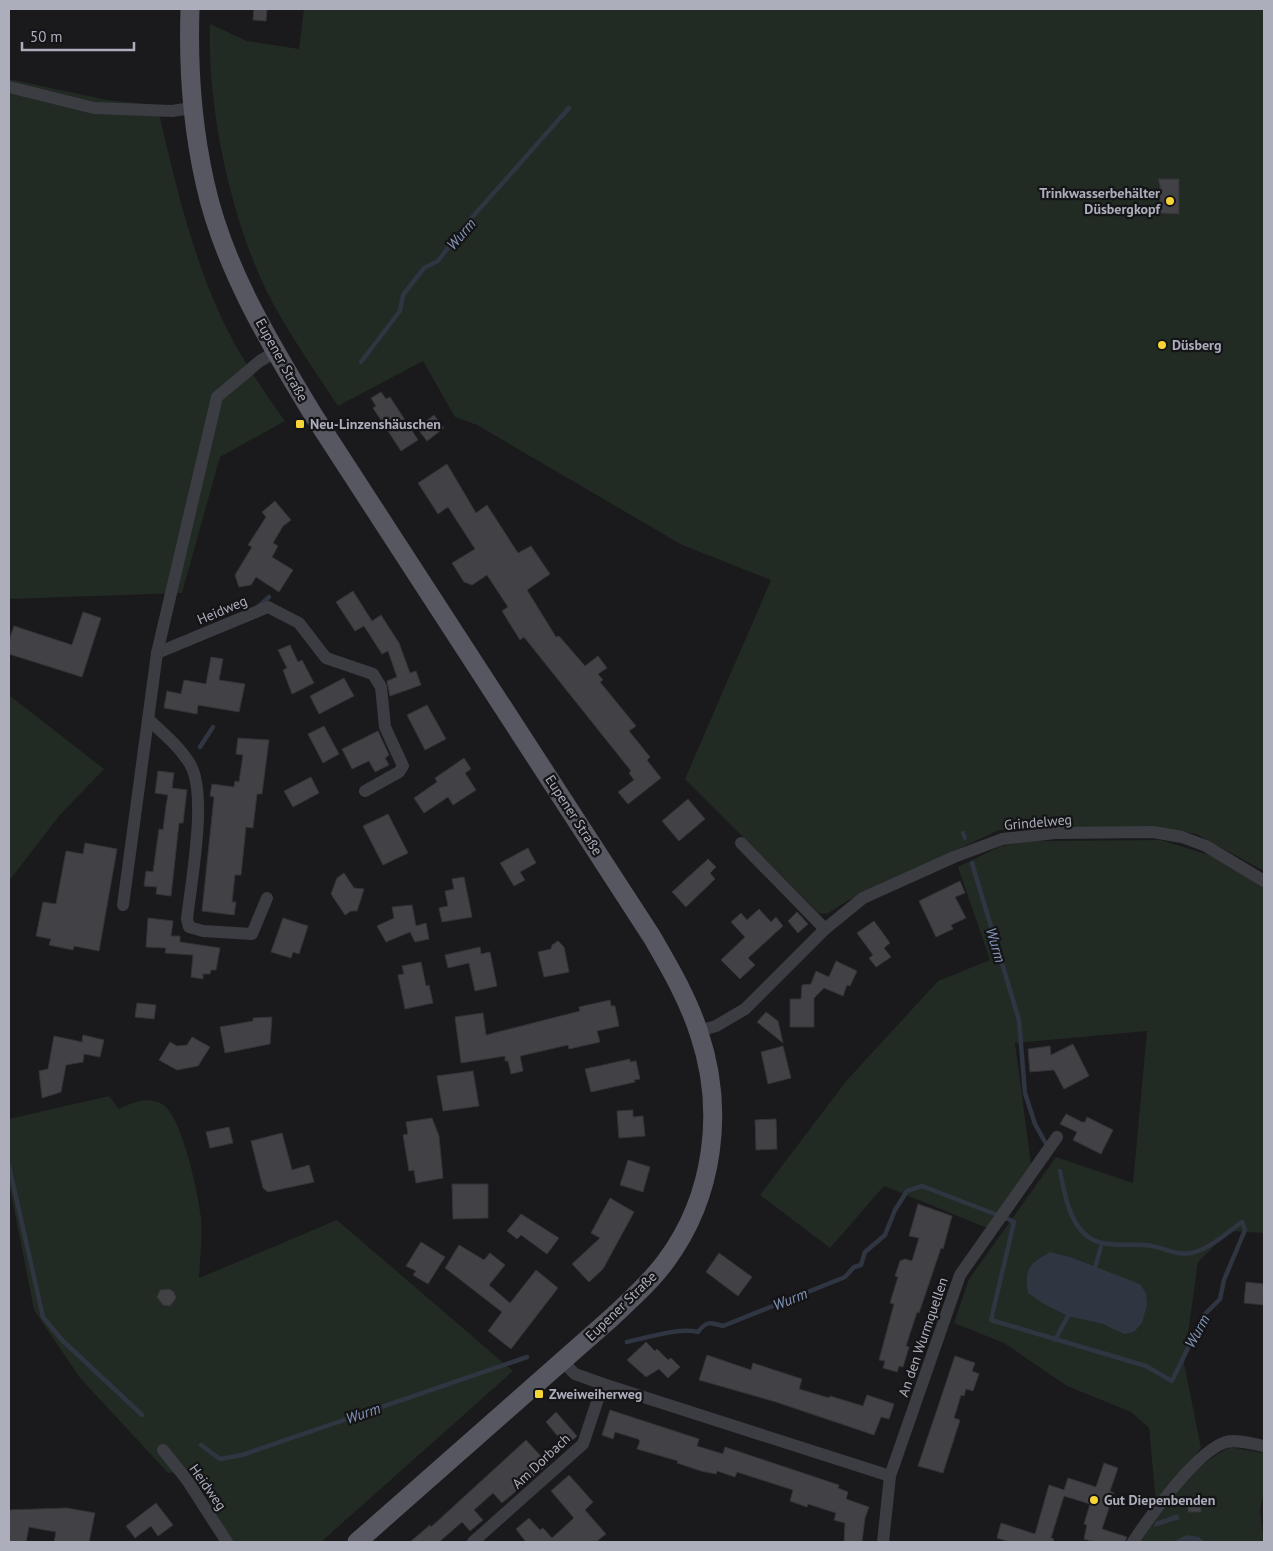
<svg xmlns="http://www.w3.org/2000/svg" width="1273" height="1551" font-family="'PT Sans',sans-serif">
	<style>
		.green { fill: #212a23 }
		.water { fill: #2f3641 }
		.lines { fill: none; stroke-linecap: round; stroke-linejoin: round }
		.stream { stroke: #2f3641; stroke-width: 4.5 }
		.building { fill: #414146; stroke: #343338 }
		.street { stroke: #3c3c43; stroke-width: 12 }
		.primary { stroke: #565760; stroke-width: 19 }
		.poi-dot { fill: #f7d536; stroke: #151417; stroke-width: 2 }
		.labels { text-anchor: middle; dominant-baseline: central; stroke-width: 4.5; stroke-linejoin: round; paint-order: stroke }
		.poi-label { font-size: 14px; font-weight: bold; fill: #acaebc; stroke: #151417; text-anchor: start }
		.street-label { font-size: 14px; fill: #acaebc; stroke: #151417 }
		.water-label { font-size: 15px; font-style: italic; fill: #8296b7; stroke: #151417 }
	</style>
	<rect width="100%" height="100%" fill="#1a191c"/>
	<g class="green">
		<path d="M304 9H1264V871L1196 834 1154 827H1055L999 830 847 901 827 914 819 913 685 779 771 580 682 545 477 425 455 417 423 361 338 406C313 368 286 330 266 290 230 215 207 107 210 24L247 41 299 49Z"/>
		<path d="M9 79 107 100 157 105C173 173 189 245 218 310 235 349 260 386 285 421L220 457 182 593 9 599Z"/>
		<polygon points="9,695 104,769 59,816 9,881"/>
		<polygon points="1161,840 1212,856 1264,888 1264,1233 1229,1231 1198,1262 1184,1363 1201,1448 1156,1503 1149,1428 1131,1412 1067,1386 1004,1343 954,1323 969,1279 1056,1157 1133,1183 1147,1031 1015,1043 1031,1164 987,1228 884,1186 830,1248 760,1195 847,1080 938,981 990,960 958,867 1001,846 1035,841"/>
		<path d="M109 1096 119 1109C133 1102 147 1096 162 1104 182 1115 198 1193 201 1217 203 1237 200 1258 199 1278L337 1220 513 1371 321 1542H232L192 1471 168 1473 80 1378 34 1310 9 1183V1119Z"/>
		<path d="M1230 1447 1264 1453V1492L1260 1509 1264 1542H1140C1162 1507 1192 1466 1230 1447Z"/>
	</g>
	<g class="water">
		<path d="M1050 1252 1070 1257 1140 1284 1146 1293 1147 1305 1142 1323 1134 1332 1124 1334 1103 1324 1068 1316 1044 1304 1028 1293C1024 1269 1029 1264 1050 1252Z"/>
		<polygon points="1178,1514 1180,1519 1154,1527 1155,1522"/>
		<polygon points="1186,1535 1199,1537 1204,1542 1173,1542"/>
	</g>
	<g class="lines">
		<g class="stream">
			<polyline points="361,362 400,311 403,295 424,268 438,261 467,223 569,108"/>
			<polyline points="259,606 269,597"/>
			<polyline points="200,747 213,727"/>
			<polyline points="963,833 965,838"/>
			<polyline points="972,863 1019,1020 1025,1093 1035,1124 1045,1142"/>
			<polyline points="9,1166 43,1317 62,1340 142,1415"/>
			<path d="M1004 1217 1014 1222 991 1320 1146 1366 1172 1381 1204 1315 1220 1299 1224 1280 1245 1230 1242 1222C1225 1234 1201 1258 1178 1253 1166 1251 1156 1245 1144 1245 1130 1244 1116 1246 1102 1243 1071 1236 1065 1197 1060 1171"/>
			<polyline points="1095,1268 1102,1243"/>
			<polyline points="1055,1340 1068,1316"/>
			<path d="M627 1342C646 1338 680 1327 698 1332 706 1321 710 1322 723 1326L845 1277 854 1267 861 1265 865 1252 885 1235 895 1210 907 1191 922 1186 995 1214"/>
			<polyline points="201,1445 220,1459 242,1455 527,1357"/>
		</g>
	</g>
	<g class="building">
		<polygon points="254,9 267,9 266,21 253,20"/>
		<polygon points="1158,179 1179,179 1179,214 1158,213 1160,206 1160,186"/>
		<polygon points="381,392 386,399 390,397 418,440 401,451 373,408 376,406 371,398"/>
		<polygon points="434,415 444,428 427,441 417,428"/>
		<polygon points="447,464 476,513 487,505 518,553 531,546 550,574 527,590 556,637 559,636 585,666 598,656 607,668 598,674 603,680 600,682 636,726 629,731 650,757 647,760 661,778 628,804 618,792 634,780 629,773 631,771 524,637 520,640 502,611 508,607 487,575 472,585 464,582 452,563 475,549 448,507 438,514 418,483"/>
		<polygon points="275,501 291,520 283,526 273,543 278,546 272,557 293,570 279,592 256,577 251,585 239,587 235,575 252,547 248,545 266,517 262,512"/>
		<polygon points="353,591 372,621 381,615 399,643 410,673 416,671 421,685 390,696 387,681 397,677 388,651 382,654 364,626 355,631 336,602"/>
		<polygon points="83,612 101,618 82,677 9,654 9,640 14,626 72,645"/>
		<polygon points="290,645 298,662 302,660 314,683 292,694 283,670 287,668 278,650"/>
		<polygon points="211,657 223,659 219,680 245,684 239,712 198,705 197,714 164,708 167,691 181,694 184,680 206,684"/>
		<polygon points="344,678 354,696 319,714 310,696"/>
		<polygon points="427,705 446,739 425,750 407,715"/>
		<polygon points="324,726 339,754 323,763 308,734"/>
		<polygon points="378,731 389,755 385,758 389,765 375,772 369,761 352,769 342,749"/>
		<polygon points="238,738 269,740 262,794 257,794 253,828 246,827 241,875 235,875 232,902 236,902 234,915 202,911 214,797 210,796 212,784 234,787 235,781 239,782 243,755 236,754"/>
		<polygon points="464,758 471,769 465,773 476,790 453,805 448,797 424,813 414,798 437,782 435,778"/>
		<polygon points="158,771 174,773 172,788 187,790 183,823 179,823 171,896 156,894 157,887 144,886 146,871 153,872 159,829 163,830 166,806 168,795 155,793"/>
		<polygon points="311,777 319,793 293,807 284,791"/>
		<polygon points="688,799 705,819 679,841 662,821"/>
		<polygon points="388,814 408,853 383,865 363,826"/>
		<polygon points="85,843 117,849 99,951 74,946 73,950 49,945 51,939 36,936 43,902 56,904 66,851 83,854"/>
		<polygon points="528,848 536,863 520,872 525,880 514,886 500,863"/>
		<polygon points="708,859 716,867 710,873 715,879 686,907 672,892"/>
		<polygon points="344,873 354,888 364,889 357,911 351,911 345,915 331,894 337,878"/>
		<polygon points="464,877 472,917 442,922 439,908 448,906 445,891 454,889 452,879"/>
		<polygon points="960,881 965,893 955,897 966,918 951,925 953,929 936,937 919,901"/>
		<polygon points="412,905 416,926 426,923 429,939 415,942 410,932 386,942 377,926 394,918 392,907"/>
		<polygon points="759,909 771,922 776,917 783,926 748,958 755,965 740,979 721,960 745,937 731,922 741,913 747,920"/>
		<polygon points="797,912 808,924 798,933 788,921"/>
		<polygon points="148,918 173,921 171,936 180,936 180,942 220,948 216,970 211,970 210,974 203,974 203,979 191,977 193,955 165,953 166,948 146,947"/>
		<polygon points="283,918 308,926 299,954 293,952 291,958 271,952"/>
		<polygon points="874,921 890,943 884,948 891,957 876,967 869,958 873,955 857,933"/>
		<polygon points="558,941 564,947 569,972 544,977 538,952 551,949 552,945"/>
		<polygon points="480,947 481,954 490,952 497,986 475,991 469,963 448,968 445,955"/>
		<polygon points="836,961 857,971 850,986 847,985 843,996 824,988 814,998 814,1027 790,1027 790,999 801,999 802,985 811,984 816,971 829,977"/>
		<polygon points="421,962 426,986 429,985 433,1003 405,1009 398,975 404,974 402,966"/>
		<polygon points="610,1000 611,1006 615,1006 619,1026 597,1031 600,1042 569,1049 568,1045 520,1056 523,1071 511,1074 508,1061 505,1061 505,1056 461,1063 455,1017 483,1013 486,1035 580,1011 579,1007"/>
		<polygon points="137,1003 156,1005 154,1019 135,1017"/>
		<polygon points="766,1012 778,1021 783,1043 757,1022"/>
		<polygon points="272,1017 270,1044 225,1053 220,1027 253,1021 253,1018"/>
		<polygon points="83,1035 104,1040 100,1057 84,1054 83,1062 66,1065 61,1092 42,1098 39,1071 48,1069 54,1036 82,1042"/>
		<polygon points="192,1037 210,1047 198,1066 177,1070 159,1060 170,1042 177,1046 187,1045"/>
		<polygon points="1073,1044 1089,1076 1064,1089 1054,1070 1030,1072 1028,1049 1050,1046 1051,1055"/>
		<polygon points="783,1046 791,1078 768,1084 761,1052"/>
		<polygon points="630,1059 630,1062 636,1061 640,1079 634,1080 635,1082 591,1092 585,1069"/>
		<polygon points="473,1071 479,1106 443,1111 437,1076"/>
		<polygon points="633,1110 633,1117 643,1116 645,1136 619,1138 617,1111"/>
		<polygon points="1066,1114 1082,1122 1085,1122 1087,1117 1113,1130 1101,1154 1073,1140 1077,1132 1060,1124"/>
		<polygon points="432,1118 439,1136 443,1178 416,1183 414,1170 409,1171 403,1135 408,1134 406,1122"/>
		<polygon points="776,1119 777,1149 756,1150 755,1120"/>
		<polygon points="229,1127 233,1143 210,1148 206,1132"/>
		<polygon points="282,1133 292,1170 309,1165 314,1182 268,1192 263,1188 251,1141"/>
		<polygon points="628,1160 650,1167 643,1192 620,1185"/>
		<polygon points="452,1184 488,1184 488,1218 453,1219"/>
		<polygon points="610,1198 634,1212 603,1269 589,1282 572,1264 600,1238 591,1233"/>
		<polygon points="918,1204 952,1216 943,1249 941,1248 919,1313 917,1312 906,1346 909,1347 903,1367 899,1366 897,1372 883,1368 885,1361 879,1360 894,1304 890,1303 898,1277 895,1276 900,1261 905,1259 912,1261 919,1238 909,1236"/>
		<polygon points="521,1214 559,1238 547,1254 521,1235 517,1239 507,1231"/>
		<polygon points="421,1242 445,1257 428,1284 413,1275 416,1271 406,1266"/>
		<polygon points="459,1245 484,1260 490,1253 505,1265 489,1285 510,1303 536,1270 558,1288 511,1349 488,1331 502,1312 445,1268"/>
		<polygon points="719,1253 752,1277 738,1296 706,1272"/>
		<polygon points="1246,1282 1264,1284 1264,1305 1244,1303"/>
		<polygon points="169,1289 174,1292 176,1298 170,1306 163,1305 157,1297 160,1290"/>
		<polygon points="646,1342 655,1351 657,1349 668,1360 671,1358 680,1367 668,1378 659,1369 646,1377 627,1360"/>
		<polygon points="707,1355 751,1370 753,1363 802,1379 799,1389 829,1398 830,1396 863,1406 867,1395 894,1404 889,1419 881,1417 874,1435 776,1402 699,1380"/>
		<polygon points="955,1356 975,1363 972,1371 979,1374 973,1391 966,1389 964,1396 961,1395 954,1418 960,1420 943,1473 918,1466"/>
		<polygon points="610,1410 699,1439 697,1446 723,1454 725,1447 839,1485 838,1488 848,1492 846,1499 869,1507 865,1518 862,1542 844,1542 845,1523 834,1520 836,1513 808,1504 807,1507 790,1501 793,1490 737,1472 735,1477 717,1471 716,1474 701,1471 677,1463 678,1461 637,1449 640,1441 638,1439 615,1432 613,1439 602,1435"/>
		<polygon points="556,1412 577,1436 566,1446 546,1422"/>
		<polygon points="526,1440 548,1464 502,1503 493,1493 474,1510 483,1520 470,1531 462,1522 439,1542 410,1542 430,1525 431,1527"/>
		<polygon points="1104,1463 1118,1468 1110,1491 1114,1493 1102,1529 1127,1537 1125,1542 1095,1542 1084,1539 1087,1525 1084,1524 1090,1504 1064,1496 1051,1538 1054,1539 1053,1542 1010,1542 997,1538 1001,1523 1035,1534 1049,1485 1064,1490 1068,1478 1096,1487"/>
		<polygon points="569,1475 593,1502 585,1510 606,1534 596,1542 526,1542 516,1529 529,1518 540,1530 543,1528 552,1538 574,1518 551,1491"/>
		<rect x="1188" y="1497" width="13" height="15"/>
		<polygon points="156,1503 173,1525 158,1536 151,1526 135,1538 126,1526"/>
		<polygon points="67,1508 95,1513 89,1542 54,1542 56,1532 29,1527 26,1542 9,1542 9,1510"/>
	</g>
	<g class="lines">
		<g class="street">
			<polyline points="9,87 94,108 172,111 192,108"/>
			<polyline points="157,653 268,607 299,623 326,658 373,674 381,687 385,727 403,766 399,772 365,791"/>
			<path d="M148 719C163 733 179 746 190 764 208 794 191 882 187 919L189 927 203 931 252 934 267 898"/>
			<polyline points="741,843 825,929"/>
			<polyline points="123,905 157,653 217,397 260,361 275,352"/>
			<polyline points="699,1031 716,1026 745,1009 825,929 863,898 954,857 1002,839 1055,833 1153,832 1182,837 1206,846 1264,881"/>
			<polyline points="562,1361 575,1374 603,1384 890,1476"/>
			<polyline points="163,1450 187,1480 227,1542"/>
			<polyline points="473,1542 583,1444 603,1384"/>
			<polyline points="883,1542 890,1476 960,1275 1057,1137"/>
			<path d="M1133 1542C1149 1517 1198 1450 1226 1442 1237 1439 1253 1444 1264 1446"/>
		</g>
		<path class="primary" d="M190 9C188 67 192 125 205 183 223 266 270 344 314 416L652 937C670 968 688 999 699 1033 725 1110 714 1196 666 1261 650 1283 629 1301 610 1319L357 1542"/>
	</g>
	<g class="poi-dot">
		<circle cx="1170" cy="201" r="5"/>
		<circle cx="1162" cy="345" r="5"/>
		<rect x="295" y="419" width="10" height="10" rx="2.5"/>
		<rect x="534" y="1389" width="10" height="10" rx="2.5"/>
		<circle cx="1094" cy="1500" r="5"/>
	</g>
	<g class="labels">
		<g class="poi-label">
			<text x="1160" y="193" text-anchor="end">Trinkwasserbehälter<tspan x="1160" dy="16">Düsbergkopf</tspan></text>
			<text x="1172" y="345">Düsberg</text>
			<text x="310" y="424">Neu-Linzenshäuschen</text>
			<text x="549" y="1394">Zweiweiherweg</text>
			<text x="1104" y="1500">Gut Diepenbenden</text>
		</g>
		<g class="street-label">
			<text transform="translate(282 360) rotate(61)">Eupener Straße</text>
			<text transform="translate(222 610) rotate(-23)">Heidweg</text>
			<text transform="translate(574 815) rotate(57)">Eupener Straße</text>
			<text transform="translate(1038 822) rotate(-5)">Grindelweg</text>
			<text transform="translate(621 1306) rotate(-44)">Eupener Straße</text>
			<text transform="translate(923 1337) rotate(-71)">An den Wurmquellen</text>
			<text transform="translate(541 1461) rotate(-43)">Am Dorbach</text>
			<text transform="translate(208 1487) rotate(55)">Heidweg</text>
		</g>
		<g class="water-label">
			<text transform="translate(461 234) rotate(-49)">Wurm</text>
			<text transform="translate(996 945) rotate(73)">Wurm</text>
			<text transform="translate(790 1299) rotate(-22)">Wurm</text>
			<text transform="translate(1197 1331) rotate(-61)">Wurm</text>
			<text transform="translate(363 1413) rotate(-19)">Wurm</text>
		</g>
	</g>
	<rect width="1273" height="1551" fill="none" stroke="#acaebc" stroke-width="20"/>
	<path d="M22 42v8h112v-8" fill="none" stroke="#acaebc" stroke-width="2.5"/>
	<text x="30" y="42" font-size="15" fill="#acaebc" stroke="#151417" stroke-width="4" paint-order="stroke">50 m</text>
</svg>
